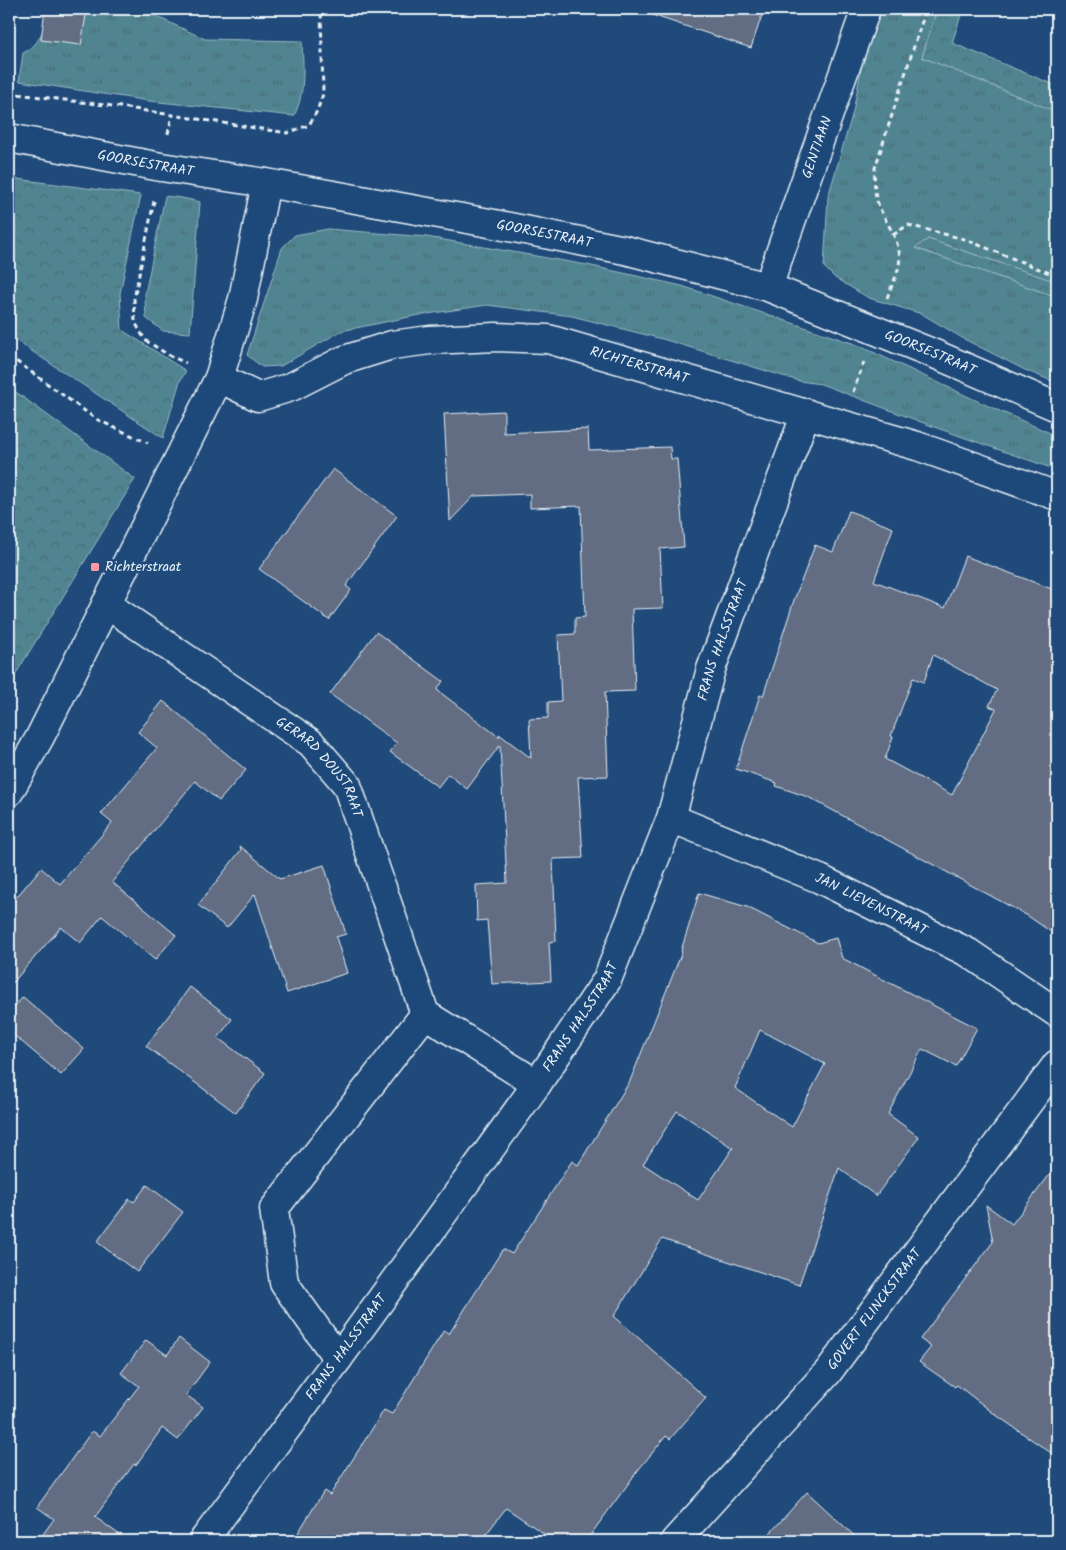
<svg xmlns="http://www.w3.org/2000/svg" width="1066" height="1550" font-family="Kalam,sans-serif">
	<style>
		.grass { fill: url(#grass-tufts); stroke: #9cbac4 }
		.forest { fill: url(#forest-crowns); stroke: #9cbac4 }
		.building { fill: #626c82; stroke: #e8f1f8; fill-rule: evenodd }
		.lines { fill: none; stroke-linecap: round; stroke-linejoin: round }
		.minor-casing { stroke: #e8f1f8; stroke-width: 31 }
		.secondary-casing { stroke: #e8f1f8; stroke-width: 31 }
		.path { stroke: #e8f1f8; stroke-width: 3; stroke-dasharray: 5 4; stroke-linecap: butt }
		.minor { stroke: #1f4a7a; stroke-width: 28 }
		.secondary { stroke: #1f4a7a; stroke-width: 28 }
		.poi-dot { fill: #ff9aa2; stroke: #1f4a7a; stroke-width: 2 }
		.labels { text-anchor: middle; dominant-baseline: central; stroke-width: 5; stroke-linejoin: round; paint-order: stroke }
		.street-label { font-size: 14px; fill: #e8f1f8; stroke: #1f4a7a }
		.poi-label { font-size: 14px; fill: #e8f1f8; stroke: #1f4a7a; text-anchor: start }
	</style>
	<defs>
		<pattern id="grass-tufts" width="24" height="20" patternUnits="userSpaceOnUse" patternTransform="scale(1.25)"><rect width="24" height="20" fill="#508490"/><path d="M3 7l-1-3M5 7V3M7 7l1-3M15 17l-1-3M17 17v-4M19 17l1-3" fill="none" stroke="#4c6c74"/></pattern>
		<pattern id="forest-crowns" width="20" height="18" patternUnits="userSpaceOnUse" patternTransform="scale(1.25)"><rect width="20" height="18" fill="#508490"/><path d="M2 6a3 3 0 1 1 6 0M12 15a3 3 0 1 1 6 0" fill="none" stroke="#4c6c74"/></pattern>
	</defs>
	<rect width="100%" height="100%" fill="#1f4a7a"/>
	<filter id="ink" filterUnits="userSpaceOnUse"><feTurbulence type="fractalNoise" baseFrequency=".02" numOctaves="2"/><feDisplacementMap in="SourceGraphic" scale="10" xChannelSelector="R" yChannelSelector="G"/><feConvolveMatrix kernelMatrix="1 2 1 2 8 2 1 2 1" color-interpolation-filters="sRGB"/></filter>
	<g filter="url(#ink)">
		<g class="grass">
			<path d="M48 9H129L151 14 205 39 302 41C303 67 306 92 294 116L149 101 19 81 23 53C40 46 46 25 48 9Z"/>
			<polygon points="877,9 937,9 922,57 1057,112 1057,282 928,239 915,248 1057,297 1057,383 1025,370 964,339 922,314 869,298 835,278 824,267 828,197 853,112 867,38"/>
			<polygon points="165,196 182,198 200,202 190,333 163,331 146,318 145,294"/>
			<polygon points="328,229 427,237 587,265 682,286 858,345 986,405 1057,436 1057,470 937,428 821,384 799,381 666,340 572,316 487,305 414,316 341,331 281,366 262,367 247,355 282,248 295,235"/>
		</g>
		<g class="forest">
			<polygon points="937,9 963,9 952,43 1057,86 1057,112 922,57"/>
			<polygon points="9,178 141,195 120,293 122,330 186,371 180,381 163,438 9,336"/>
			<polygon points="928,239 1057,282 1057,297 915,248"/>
			<polygon points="9,387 135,479 9,685"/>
		</g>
		<g class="building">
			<polygon points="45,9 87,9 81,45 41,40"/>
			<polygon points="653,9 764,9 751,48 652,15"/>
			<polygon points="504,411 504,433 588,429 589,450 670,447 671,459 677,459 684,547 660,549 663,608 632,609 635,691 605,692 608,776 578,777 583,858 553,859 556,941 549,942 551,981 492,984 487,920 477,921 476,885 507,883 500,745 467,789 448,774 438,787 390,752 397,743 330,694 376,632 443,681 437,690 499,737 499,734 531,758 529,719 548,718 548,702 561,701 558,635 575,634 575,618 585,617 581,506 530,508 530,494 474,496 450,521 444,414"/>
			<polygon points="333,469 397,516 346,586 351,590 329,620 259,569"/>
			<path d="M849 511 893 528 874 581 945 608 965 556 1057 591V936L1028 916 808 797 776 786 777 783 736 769 760 695 763 696 794 600 815 545 833 552ZM933 655 997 690 989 706 996 709 952 795 885 759 893 737 891 736 913 678 924 682Z"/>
			<polygon points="163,701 246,770 219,801 195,781 112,882 176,935 155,960 102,916 80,943 61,927 9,987 9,906 41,868 60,884 112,823 101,814 157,748 138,732"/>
			<polygon points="240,846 280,879 324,865 346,934 336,937 347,973 287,993 255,894 227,928 198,905 241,850"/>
			<path d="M699 893 747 907 818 943 836 938 842 958 977 1028 956 1066 922 1049 888 1114 919 1137 876 1196 839 1168 799 1285 662 1239 614 1316 706 1398 670 1439 666 1436 639 1469 586 1541H555L506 1508 481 1541H293L324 1491 330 1495 384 1410 392 1414 444 1330 449 1334 503 1249 512 1254 572 1161 578 1165 630 1081 682 952 681 951ZM760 1030 825 1064 792 1127 735 1088ZM677 1111 733 1148 698 1200 643 1164Z"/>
			<polygon points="190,987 232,1019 218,1038 265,1073 236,1113 146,1046"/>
			<polygon points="23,997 84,1049 61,1075 9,1031 9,1013"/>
			<polygon points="1057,1165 1057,1457 996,1415 957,1385 955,1387 919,1362 931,1347 920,1339 993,1242 986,1205 1012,1224"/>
			<polygon points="147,1185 183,1212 137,1272 97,1242 129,1199 134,1202"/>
			<polygon points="179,1338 210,1362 186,1395 203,1407 178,1440 162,1428 136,1465 134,1464 95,1517 128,1541 38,1541 54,1519 37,1507 92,1431 100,1436 139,1386 121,1373 146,1340 167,1355"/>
			<polygon points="807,1492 860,1541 763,1541"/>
		</g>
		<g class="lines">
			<g class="minor-casing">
				<g id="minor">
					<path id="s1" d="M768 287 866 9"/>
					<path id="s2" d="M219 378 258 397 291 387 344 360 392 345 430 340 496 337 548 339 917 446 1057 496"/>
					<path id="s3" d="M106 604 311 743 347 785 425 1014 537 1084"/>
					<polyline points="9,792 40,737 219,378 243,299 266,183"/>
					<path id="s4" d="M671 818 820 879 969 953 1057 1013"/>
					<polyline points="338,1359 284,1283 274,1209 425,1014"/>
					<path id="s5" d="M203 1541 338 1359 537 1084 607 980 671 818 711 669 806 413"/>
					<path id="s6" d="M675 1541 828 1372 1057 1064"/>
				</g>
			</g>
			<g class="secondary-casing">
				<g id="secondary">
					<path id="s7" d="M9 138 161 167 266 183 484 222 625 250 768 287 937 355 1057 407"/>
				</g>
			</g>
			<g class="path">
				<polyline points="9,26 11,9"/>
				<polyline points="9,93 121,107 287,133 309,125 317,111 323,94 321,9"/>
				<polyline points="168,134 172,115"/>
				<polyline points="154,201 134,299 135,322 145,340 170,356 186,363"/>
				<polyline points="893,235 908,225 964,239 1057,276"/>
				<path d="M887 298C891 287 897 276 899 265 903 245 887 224 879 207 874 194 874 182 875 168L926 9"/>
				<polyline points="9,356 96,419 148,443"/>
				<polyline points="853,392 864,362"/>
			</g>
			<use href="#minor" class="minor"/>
			<use href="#secondary" class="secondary"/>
		</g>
	</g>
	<rect class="poi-dot" x="90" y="562" width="10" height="10" rx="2.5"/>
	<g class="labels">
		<g class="street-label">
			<text stroke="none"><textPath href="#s1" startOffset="148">GENTIAAN</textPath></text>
			<text stroke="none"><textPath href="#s7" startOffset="139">GOORSESTRAAT</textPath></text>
			<text stroke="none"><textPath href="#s7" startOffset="544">GOORSESTRAAT</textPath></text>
			<text stroke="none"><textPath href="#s7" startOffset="949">GOORSESTRAAT</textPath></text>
			<text stroke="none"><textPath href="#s2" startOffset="439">RICHTERSTRAAT</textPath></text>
			<text stroke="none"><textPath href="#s5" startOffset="1051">FRANS HALSSTRAAT</textPath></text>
			<text stroke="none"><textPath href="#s3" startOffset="272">GERARD DOUSTRAAT</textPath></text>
			<text stroke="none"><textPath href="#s4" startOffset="218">JAN LIEVENSTRAAT</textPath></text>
			<text stroke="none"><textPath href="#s5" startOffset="646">FRANS HALSSTRAAT</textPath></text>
			<text stroke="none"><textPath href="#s6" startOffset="306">GOVERT FLINCKSTRAAT</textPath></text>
			<text stroke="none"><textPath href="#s5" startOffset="241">FRANS HALSSTRAAT</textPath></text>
		</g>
		<g class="poi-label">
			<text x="105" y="567">Richterstraat</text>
		</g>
	</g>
	<rect width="1066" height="1550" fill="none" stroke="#1f4a7a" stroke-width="30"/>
	<rect x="15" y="15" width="1036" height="1520" fill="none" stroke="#e8f1f8" stroke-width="2" filter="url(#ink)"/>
</svg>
